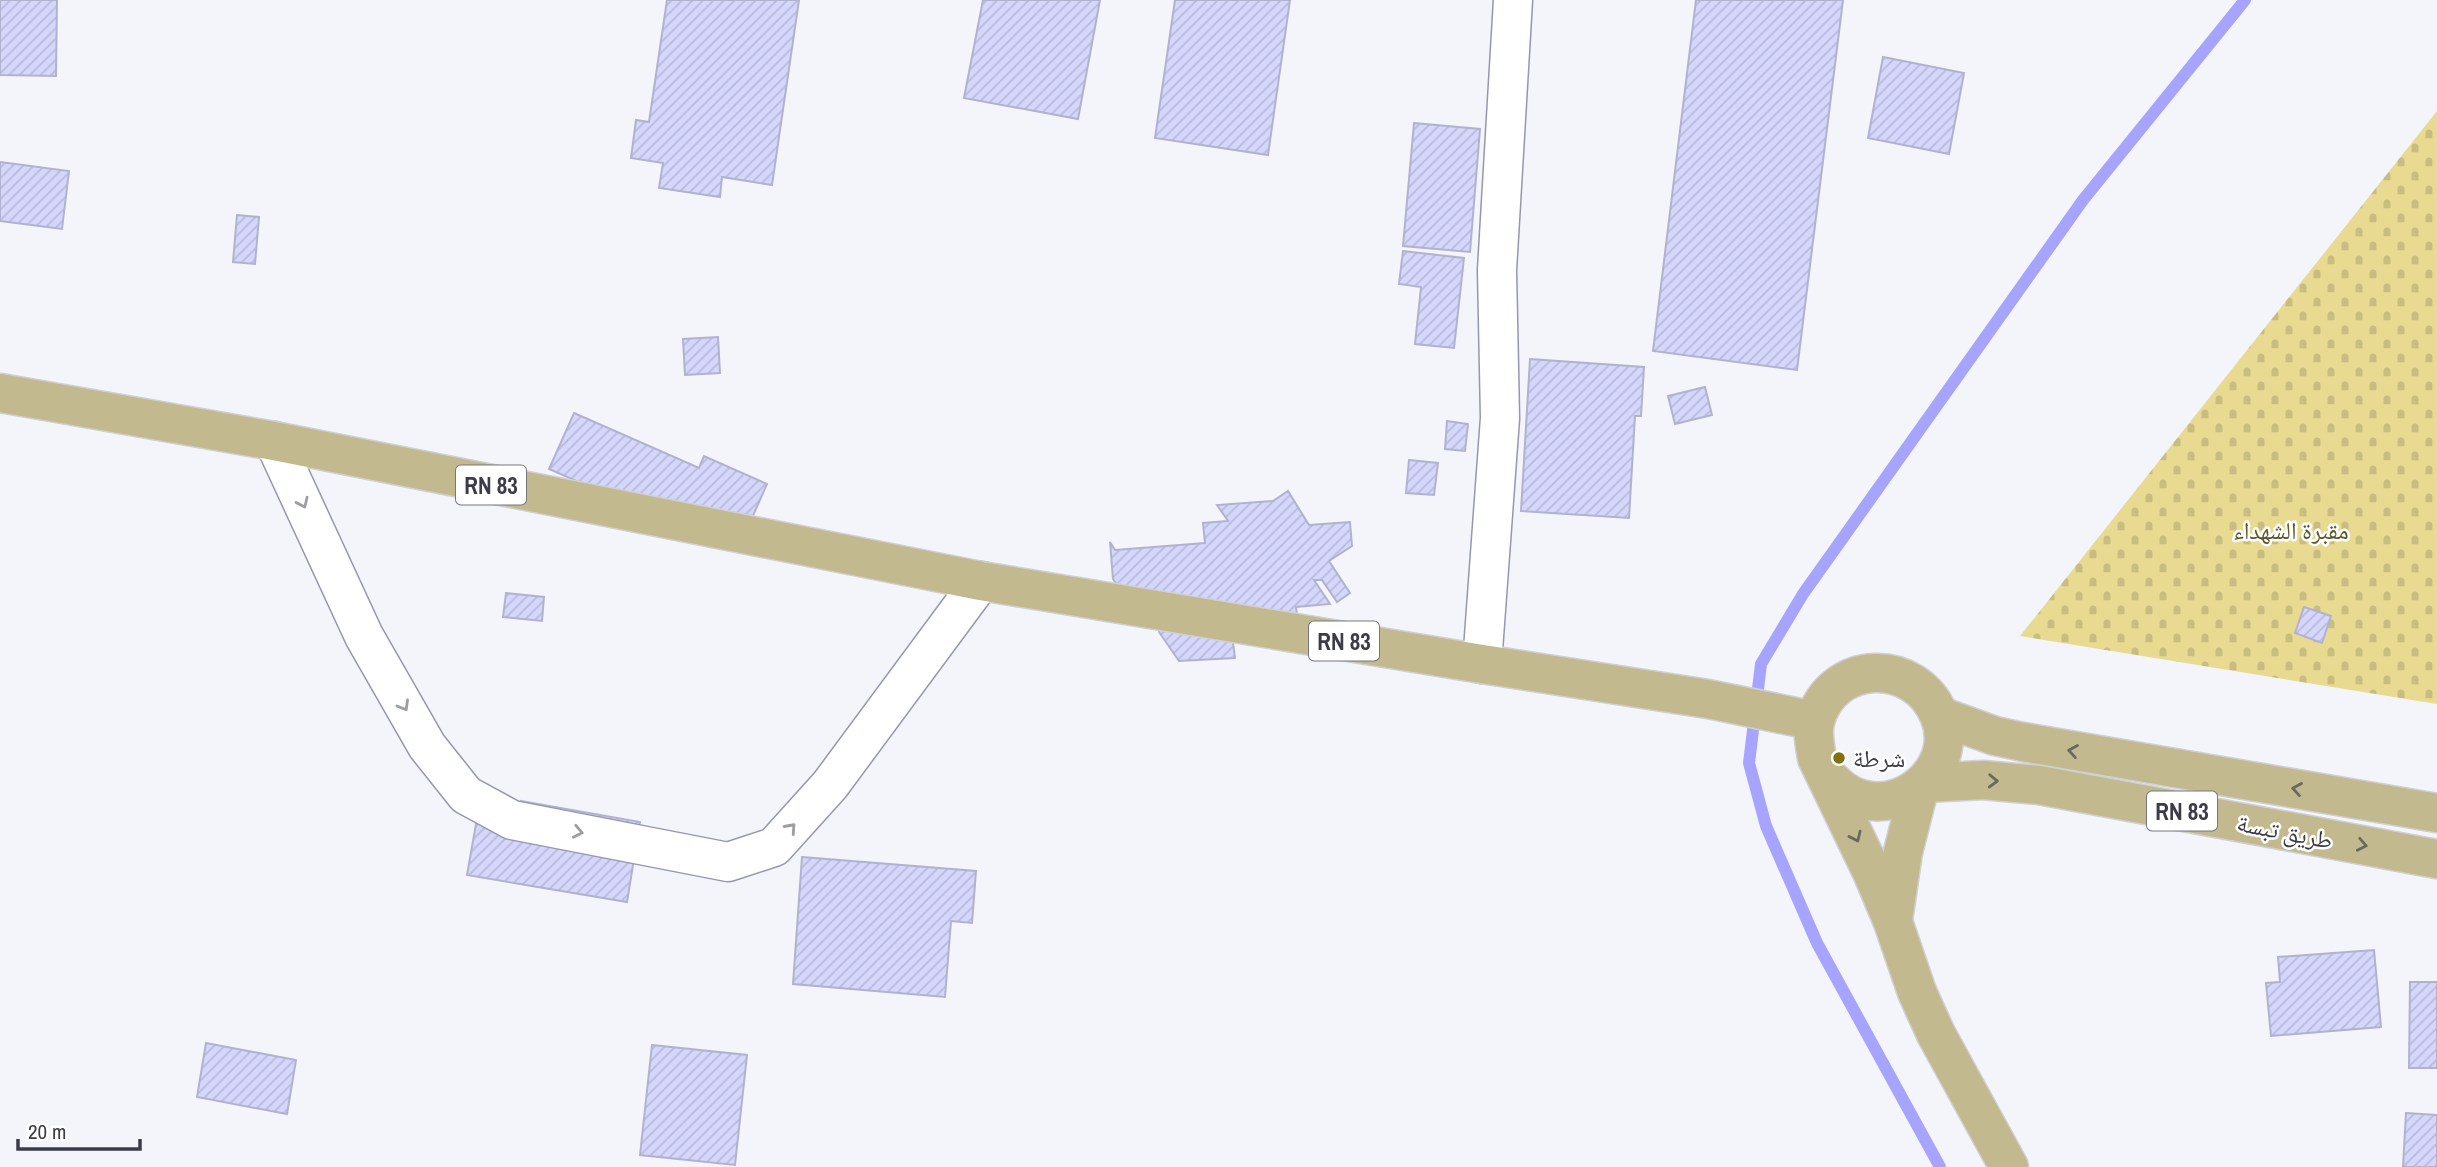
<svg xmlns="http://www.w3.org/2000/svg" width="2437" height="1167" font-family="'Archivo Narrow','Noto Naskh Arabic',sans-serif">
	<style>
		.cemetery { fill: url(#cemetery-stones) }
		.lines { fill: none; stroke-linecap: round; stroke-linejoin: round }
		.stream { stroke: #a6a4ff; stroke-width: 12 }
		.building { fill: url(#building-hatch); stroke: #b1b2cf; stroke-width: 2 }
		.minor-casing { stroke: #9596b3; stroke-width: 41 }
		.major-casing { stroke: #d0d0d3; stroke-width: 41 }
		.minor { stroke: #fff; stroke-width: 38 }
		.major { stroke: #c2b98e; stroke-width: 38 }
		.oneway { stroke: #9d9ea4 }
		.oneway2 { stroke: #6a6860 }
		.poi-dot { fill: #80700e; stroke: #fff; stroke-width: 2.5 }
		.labels { text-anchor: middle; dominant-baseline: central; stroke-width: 5; stroke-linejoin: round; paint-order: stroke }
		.shield { fill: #fff; stroke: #76767f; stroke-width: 2 }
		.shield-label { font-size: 23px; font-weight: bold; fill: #3b3c48 }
		.park-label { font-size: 24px; fill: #5e5529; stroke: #fff }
		.poi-label { font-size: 24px; fill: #3b3c48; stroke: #fff; text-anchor: start }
		.street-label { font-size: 24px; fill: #3b3c48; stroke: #fff }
	</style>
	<defs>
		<pattern id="cemetery-stones" width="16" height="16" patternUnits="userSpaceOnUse" patternTransform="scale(1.75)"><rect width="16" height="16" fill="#e9da92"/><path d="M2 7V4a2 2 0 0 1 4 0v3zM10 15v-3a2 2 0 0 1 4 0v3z" fill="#c9bc7f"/></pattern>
		<pattern id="building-hatch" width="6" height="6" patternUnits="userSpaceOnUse" patternTransform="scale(1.75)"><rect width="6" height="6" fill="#d5d6fc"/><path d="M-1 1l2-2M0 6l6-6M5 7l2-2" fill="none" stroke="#b8b9da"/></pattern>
	</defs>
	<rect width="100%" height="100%" fill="#f4f4fb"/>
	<polygon class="cemetery" points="2437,111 2437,704 2020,636"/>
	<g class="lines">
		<polyline class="stream" points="1940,1167 1817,943 1766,826 1749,763 1761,664 1803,594 2083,200 2245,0"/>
	</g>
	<g class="building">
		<polygon points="0,0 57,0 56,76 0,75"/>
		<polygon points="667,0 799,0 772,185 722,177 720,197 659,188 663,163 631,158 636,120 649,122"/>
		<polygon points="983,0 1100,0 1078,119 964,98"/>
		<polygon points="1175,0 1290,0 1268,155 1155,138"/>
		<polygon points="1696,0 1843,0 1797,370 1653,351"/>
		<polygon points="1883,57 1964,73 1949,154 1868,138"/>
		<polygon points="1414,123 1480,129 1470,252 1403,246"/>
		<polygon points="0,162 69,171 62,229 0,221"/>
		<polygon points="237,215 259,217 255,264 233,262"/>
		<polygon points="1403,251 1464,258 1454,348 1415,344 1421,287 1399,284"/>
		<polygon points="718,337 720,373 685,375 683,339"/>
		<polygon points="1530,359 1644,367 1641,416 1635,416 1629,518 1521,511"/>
		<polygon points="1705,387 1712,415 1675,424 1668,396"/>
		<polygon points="574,413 699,468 704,456 767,484 737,552 549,469"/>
		<polygon points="1447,421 1468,424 1465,451 1445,449"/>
		<polygon points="1409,460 1438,463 1434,495 1406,493"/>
		<polygon points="1288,491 1309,525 1350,522 1352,546 1329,561 1350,593 1337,602 1322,580 1314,580 1330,604 1296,607 1298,624 1279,626 1249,645 1241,633 1232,634 1235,658 1179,661 1159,632 1157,603 1130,605 1113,579 1110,542 1115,550 1205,543 1203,523 1228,521 1217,505 1273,501"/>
		<polygon points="506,593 544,597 542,621 503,617"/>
		<polygon points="2304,607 2331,616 2322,643 2295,633"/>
		<polygon points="521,801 640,822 627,902 467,875 479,807 519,814"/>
		<polygon points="802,857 976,871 972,923 951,921 945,997 793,984"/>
		<polygon points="2374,950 2381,1027 2271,1036 2266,983 2280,982 2278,957"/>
		<polygon points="2410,982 2437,982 2437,1068 2409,1068"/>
		<polygon points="206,1043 296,1060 287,1114 197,1097"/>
		<polygon points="652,1045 747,1055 735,1165 640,1155"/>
		<polygon points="2406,1113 2437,1115 2437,1167 2403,1167"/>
	</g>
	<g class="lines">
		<g class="minor-casing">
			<g id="minor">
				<polyline points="274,441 364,636 427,746 466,795 512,820 728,862 774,847 830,785 981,581"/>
				<polyline points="1482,664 1500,418 1497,270 1513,0"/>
			</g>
		</g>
		<g class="major-casing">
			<g id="major">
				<polyline points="0,393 274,441 981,581 1482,664 1708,699 1815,721"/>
				<polyline points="1940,716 1995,736 2023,742 2437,813"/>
				<path d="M1826 775C1836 785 1846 795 1861 799 1909 813 1960 763 1939 715 1915 657 1832 659 1815 721 1812 734 1815 746 1817 758L1872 872 1893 922 1917 992 1936 1034 2009 1167"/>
				<polyline points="1925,783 1983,780 2039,785 2437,859"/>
				<polyline points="1893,920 1903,852 1919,789"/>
			</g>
		</g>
		<use href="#minor" class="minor"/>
		<use href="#major" class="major"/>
	</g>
	<defs><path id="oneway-chevron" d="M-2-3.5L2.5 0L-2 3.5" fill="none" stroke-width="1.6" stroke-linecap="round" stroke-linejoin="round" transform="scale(1.75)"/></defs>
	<g class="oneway">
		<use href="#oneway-chevron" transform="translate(303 503) rotate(65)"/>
		<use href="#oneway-chevron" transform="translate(404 706) rotate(60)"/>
		<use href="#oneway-chevron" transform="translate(791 828) rotate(-48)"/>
		<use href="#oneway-chevron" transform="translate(578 832) rotate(11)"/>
	</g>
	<g class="oneway2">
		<use href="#oneway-chevron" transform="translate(2073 751) rotate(-170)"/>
		<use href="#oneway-chevron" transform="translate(1993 781) rotate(2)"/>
		<use href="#oneway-chevron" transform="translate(2297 789) rotate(-170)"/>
		<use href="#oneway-chevron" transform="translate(1856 837) rotate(65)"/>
		<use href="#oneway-chevron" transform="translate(2362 845) rotate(11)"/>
	</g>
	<circle class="poi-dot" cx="1839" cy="758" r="7"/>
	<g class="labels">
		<g class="shield">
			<rect x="456" y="465.5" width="70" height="39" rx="5"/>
			<rect x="1309" y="621.5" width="70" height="39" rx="5"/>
			<rect x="2147" y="791.5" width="70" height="39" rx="5"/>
		</g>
		<g class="shield-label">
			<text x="491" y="485">RN 83</text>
			<text x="1344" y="641">RN 83</text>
			<text x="2182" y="811">RN 83</text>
		</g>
		<g class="park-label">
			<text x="2291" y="530">مقبرة الشهداء</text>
		</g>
		<g class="poi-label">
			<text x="1853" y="758">شرطة</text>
		</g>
		<g class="street-label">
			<text transform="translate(2285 831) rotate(11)">طريق تبسة</text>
		</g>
	</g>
	<path d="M18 1139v10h122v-10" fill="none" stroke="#3b3c48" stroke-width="3.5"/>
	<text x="28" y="1139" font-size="21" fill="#3b3c48" stroke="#ffffff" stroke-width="5" paint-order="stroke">20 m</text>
</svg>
